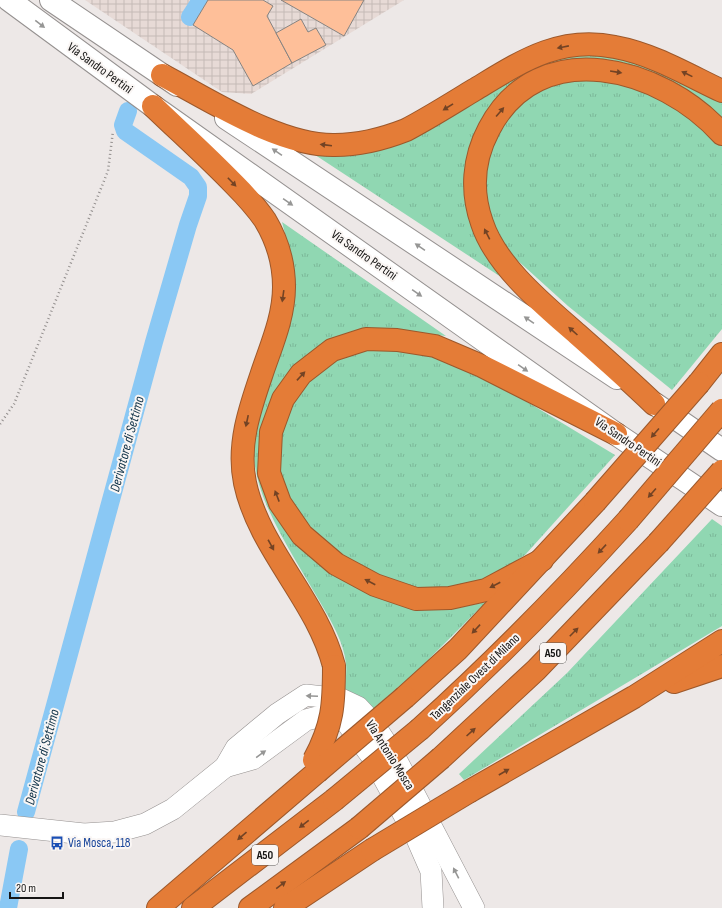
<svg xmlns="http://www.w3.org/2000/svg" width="722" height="908" font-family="'Sofia Sans Condensed',sans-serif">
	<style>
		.industrial { fill: url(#industrial-grid) }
		.grass { fill: url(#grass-tufts) }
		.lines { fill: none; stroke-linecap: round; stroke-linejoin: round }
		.canal { stroke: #8ac8f4; stroke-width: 18 }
		.building { fill: #febf99; stroke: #868381 }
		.tertiary-casing { stroke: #959190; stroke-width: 22 }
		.secondary-casing { stroke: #959190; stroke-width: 24 }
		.motorway-casing { stroke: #9c582b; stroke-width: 24 }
		.path { stroke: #928e8d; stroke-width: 2.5; stroke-dasharray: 1 3; stroke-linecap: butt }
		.tertiary { stroke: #fff; stroke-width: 21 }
		.secondary { stroke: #fff; stroke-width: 22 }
		.motorway { stroke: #e47c37; stroke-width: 22 }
		.motorway-bridge-casing { stroke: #9c582b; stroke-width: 24; stroke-linecap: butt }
		.motorway-bridge { stroke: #e47c37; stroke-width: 22 }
		.oneway { fill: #969695 }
		.oneway2 { fill: #734324 }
		.labels { text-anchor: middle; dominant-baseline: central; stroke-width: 4; stroke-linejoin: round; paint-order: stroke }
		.shield { fill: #faf6f4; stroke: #5a5857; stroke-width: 1 }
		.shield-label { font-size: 12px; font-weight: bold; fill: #161514 }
		.street-label { font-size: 13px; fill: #161514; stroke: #faf6f4 }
		.transit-label { font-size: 13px; fill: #164399; stroke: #faf6f4; text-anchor: start }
		.water-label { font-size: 14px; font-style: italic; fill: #0f3248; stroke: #faf6f4 }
	</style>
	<defs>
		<pattern id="industrial-grid" width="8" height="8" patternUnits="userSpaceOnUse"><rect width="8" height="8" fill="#e7dad6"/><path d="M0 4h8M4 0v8" fill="none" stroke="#c5bab7"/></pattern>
		<pattern id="grass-tufts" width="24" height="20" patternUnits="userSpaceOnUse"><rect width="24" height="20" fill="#90d7b2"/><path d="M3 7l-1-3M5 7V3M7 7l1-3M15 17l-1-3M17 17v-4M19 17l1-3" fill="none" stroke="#7bb898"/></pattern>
	</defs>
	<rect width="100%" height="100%" fill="#ede8e7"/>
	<polygon class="industrial" points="85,0 404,0 251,94 222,92"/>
	<g class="grass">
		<path d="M576 52 630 58 722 100V119C690 88 629 53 583 60 572 61 560 68 549 72 537 76 523 79 512 85 501 91 492 105 485 115 476 128 471 143 467 159 457 207 473 239 501 277L303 147 331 152 514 74Z"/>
		<polygon points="596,77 660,96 705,128 722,146 722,329 672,390 568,306 516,259 500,239 490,222 483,180 493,137 520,100 569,78"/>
		<path d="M282 222 446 336 376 328 347 335 307 355 288 373 276 392V513L422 609 447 610 486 602 419 669 372 710 362 697 345 691C345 682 347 673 346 664 344 642 331 621 320 602 299 565 263 512 256 471 253 459 254 447 254 434L294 298V269Z"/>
		<polygon points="396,347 466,365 615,455 525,555 500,571 476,583 446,589 412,587 380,577 352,563 308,528 293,508 279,468 279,445 284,422 293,399 324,366 348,353"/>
		<polygon points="712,519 722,526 722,626 464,780 459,774 567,673"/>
	</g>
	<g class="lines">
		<g class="canal">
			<polyline points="190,17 201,0"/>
			<polyline points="26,812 154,342 188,225 198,196 198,187 191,177 125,131 123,125 128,111"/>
			<polyline points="8,908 19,849"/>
		</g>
	</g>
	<g class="building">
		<polygon points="208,0 263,0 273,6 267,16 292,63 253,86 233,50 193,25"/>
		<polygon points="281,0 364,0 344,36"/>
		<polygon points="301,19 308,32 316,28 326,45 292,63 276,33"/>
	</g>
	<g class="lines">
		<g class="tertiary-casing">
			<g id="tertiary">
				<polyline points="225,767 253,759 306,720 329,714 346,722 372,757 417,839 431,871 433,908"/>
				<polyline points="0,825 84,834 115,832 145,824 173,809 225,767 236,748 277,714 306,695 341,699 358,707 373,723 394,755 474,908"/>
			</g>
		</g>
		<g class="secondary-casing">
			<g id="secondary">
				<polyline points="9,0 153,106 616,434 722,505"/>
				<polyline points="51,0 177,85"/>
				<polyline points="226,118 617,378"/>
				<polyline points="655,404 722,450"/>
			</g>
		</g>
		<g class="motorway-casing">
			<g id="motorway">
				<path d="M162 75C210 100 279 146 335 145 359 145 383 139 406 130 429 118 451 104 474 90 519 63 559 35 615 47 653 54 688 75 722 91"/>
				<path d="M153 106C180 132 208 157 234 184 245 195 256 207 265 220 277 240 284 264 284 287 284 317 271 346 262 373 250 408 237 445 245 483 259 549 317 600 334 666"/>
				<polyline points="699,383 722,354"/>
				<path d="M654 404C629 380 603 357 577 334 544 305 496 266 482 223 471 192 473 159 489 129 539 33 662 67 722 134"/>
				<polyline points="542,560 486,590 450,598 416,599 375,585 336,564 302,535 280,503 269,473 271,432 283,399 301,374 332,350 366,339 397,340 435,346 482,366 616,434"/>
				<polyline points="674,682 722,666"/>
				<polyline points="405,697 458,649 595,502"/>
				<path d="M420 729C493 663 562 593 628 520"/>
				<polyline points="441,758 536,670 658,543"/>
				<polyline points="470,791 634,697 722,641"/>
				<polyline points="158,908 317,772"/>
				<polyline points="193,908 334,800"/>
				<polyline points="250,908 359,828"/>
				<polyline points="285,908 372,850"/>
			</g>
		</g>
		<polyline class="path" points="0,424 14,404 108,171 113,131"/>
		<use href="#tertiary" class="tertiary"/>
		<use href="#secondary" class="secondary"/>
		<use href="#motorway" class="motorway"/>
		<g class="motorway-bridge-casing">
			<g id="motorway-bridge">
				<polyline points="595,502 699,383"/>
				<polyline points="628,520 722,410"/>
				<polyline points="658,543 722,471"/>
				<path d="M314 760C333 725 334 704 334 666"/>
				<polyline points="317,772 405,697"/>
				<polyline points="334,800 420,729"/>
				<polyline points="359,828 441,758"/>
				<polyline points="372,850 470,791"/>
			</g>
		</g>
		<use href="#motorway-bridge" class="motorway-bridge"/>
	</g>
	<defs><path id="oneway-solid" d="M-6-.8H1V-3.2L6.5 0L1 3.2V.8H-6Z"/></defs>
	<g class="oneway">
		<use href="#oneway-solid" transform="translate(40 24) rotate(38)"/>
		<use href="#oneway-solid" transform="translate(277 152) rotate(-146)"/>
		<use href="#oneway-solid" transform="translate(288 202) rotate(35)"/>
		<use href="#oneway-solid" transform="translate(420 247) rotate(-146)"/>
		<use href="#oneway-solid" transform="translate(417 293) rotate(35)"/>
		<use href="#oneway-solid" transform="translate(529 320) rotate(-146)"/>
		<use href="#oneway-solid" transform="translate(523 368) rotate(35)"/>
		<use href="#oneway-solid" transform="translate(312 696) rotate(-177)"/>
		<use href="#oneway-solid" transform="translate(261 754) rotate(-36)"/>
		<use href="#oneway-solid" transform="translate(456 873) rotate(-117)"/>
	</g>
	<g class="oneway2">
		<use href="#oneway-solid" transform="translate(563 47) rotate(169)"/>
		<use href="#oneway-solid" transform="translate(616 72) rotate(9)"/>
		<use href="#oneway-solid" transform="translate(687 74) rotate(-154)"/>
		<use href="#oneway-solid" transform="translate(448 107) rotate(148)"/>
		<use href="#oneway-solid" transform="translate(500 112) rotate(-49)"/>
		<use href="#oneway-solid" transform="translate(326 145) rotate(-173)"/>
		<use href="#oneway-solid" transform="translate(232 182) rotate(46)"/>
		<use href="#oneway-solid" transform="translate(487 234) rotate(-117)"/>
		<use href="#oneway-solid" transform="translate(283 296) rotate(98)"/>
		<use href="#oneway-solid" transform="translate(573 331) rotate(-138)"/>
		<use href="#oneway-solid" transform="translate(301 376) rotate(-47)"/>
		<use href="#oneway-solid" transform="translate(247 421) rotate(102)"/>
		<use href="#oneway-solid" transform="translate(655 433) rotate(131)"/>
		<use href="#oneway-solid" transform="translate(652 493) rotate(131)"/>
		<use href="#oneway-solid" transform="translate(277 496) rotate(-111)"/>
		<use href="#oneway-solid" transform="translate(271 545) rotate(61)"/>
		<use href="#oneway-solid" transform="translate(602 549) rotate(133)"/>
		<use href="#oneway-solid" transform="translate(370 582) rotate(-152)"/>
		<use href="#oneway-solid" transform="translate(495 585) rotate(152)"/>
		<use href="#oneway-solid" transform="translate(476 629) rotate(133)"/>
		<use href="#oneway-solid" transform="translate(574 632) rotate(-45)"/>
		<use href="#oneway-solid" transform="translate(471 732) rotate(-42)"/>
		<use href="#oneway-solid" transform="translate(504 772) rotate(-30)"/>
		<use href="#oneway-solid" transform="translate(304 824) rotate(142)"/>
		<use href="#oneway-solid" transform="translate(242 836) rotate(139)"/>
		<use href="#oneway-solid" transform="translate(281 885) rotate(-37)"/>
	</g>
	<defs>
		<g id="bus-bare" transform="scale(1.08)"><path d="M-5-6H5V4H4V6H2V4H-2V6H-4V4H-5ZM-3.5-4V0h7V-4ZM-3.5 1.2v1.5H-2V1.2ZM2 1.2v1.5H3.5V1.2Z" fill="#1a4fb4" stroke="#faf6f4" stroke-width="2.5" paint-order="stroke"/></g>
	</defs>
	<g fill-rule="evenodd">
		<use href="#bus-bare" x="57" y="843"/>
	</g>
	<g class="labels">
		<g class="shield">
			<rect x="540" y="643" width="26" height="20" rx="3"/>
			<rect x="252" y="845" width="26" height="20" rx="3"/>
		</g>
		<g class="shield-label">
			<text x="553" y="653">A50</text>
			<text x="265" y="855">A50</text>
		</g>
		<g class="street-label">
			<text transform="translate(100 68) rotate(36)">Via Sandro Pertini</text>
			<text transform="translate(364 255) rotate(35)">Via Sandro Pertini</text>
			<text transform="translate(628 442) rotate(34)">Via Sandro Pertini</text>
			<text transform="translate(475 677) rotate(-44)">Tangenziale Ovest di Milano</text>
			<text transform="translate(390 755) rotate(58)">Via Antonio Mosca</text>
		</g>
		<g class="transit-label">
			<text x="68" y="843">Via Mosca, 118</text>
		</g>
		<g class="water-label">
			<text transform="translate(127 444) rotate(-75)">Derivatore di Settimo</text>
			<text transform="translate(42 757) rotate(-75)">Derivatore di Settimo</text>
		</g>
	</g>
	<path d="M10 892v6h53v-6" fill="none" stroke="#161514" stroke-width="2"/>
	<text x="16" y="892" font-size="12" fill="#161514" stroke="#faf6f4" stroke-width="3" paint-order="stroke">20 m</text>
</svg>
